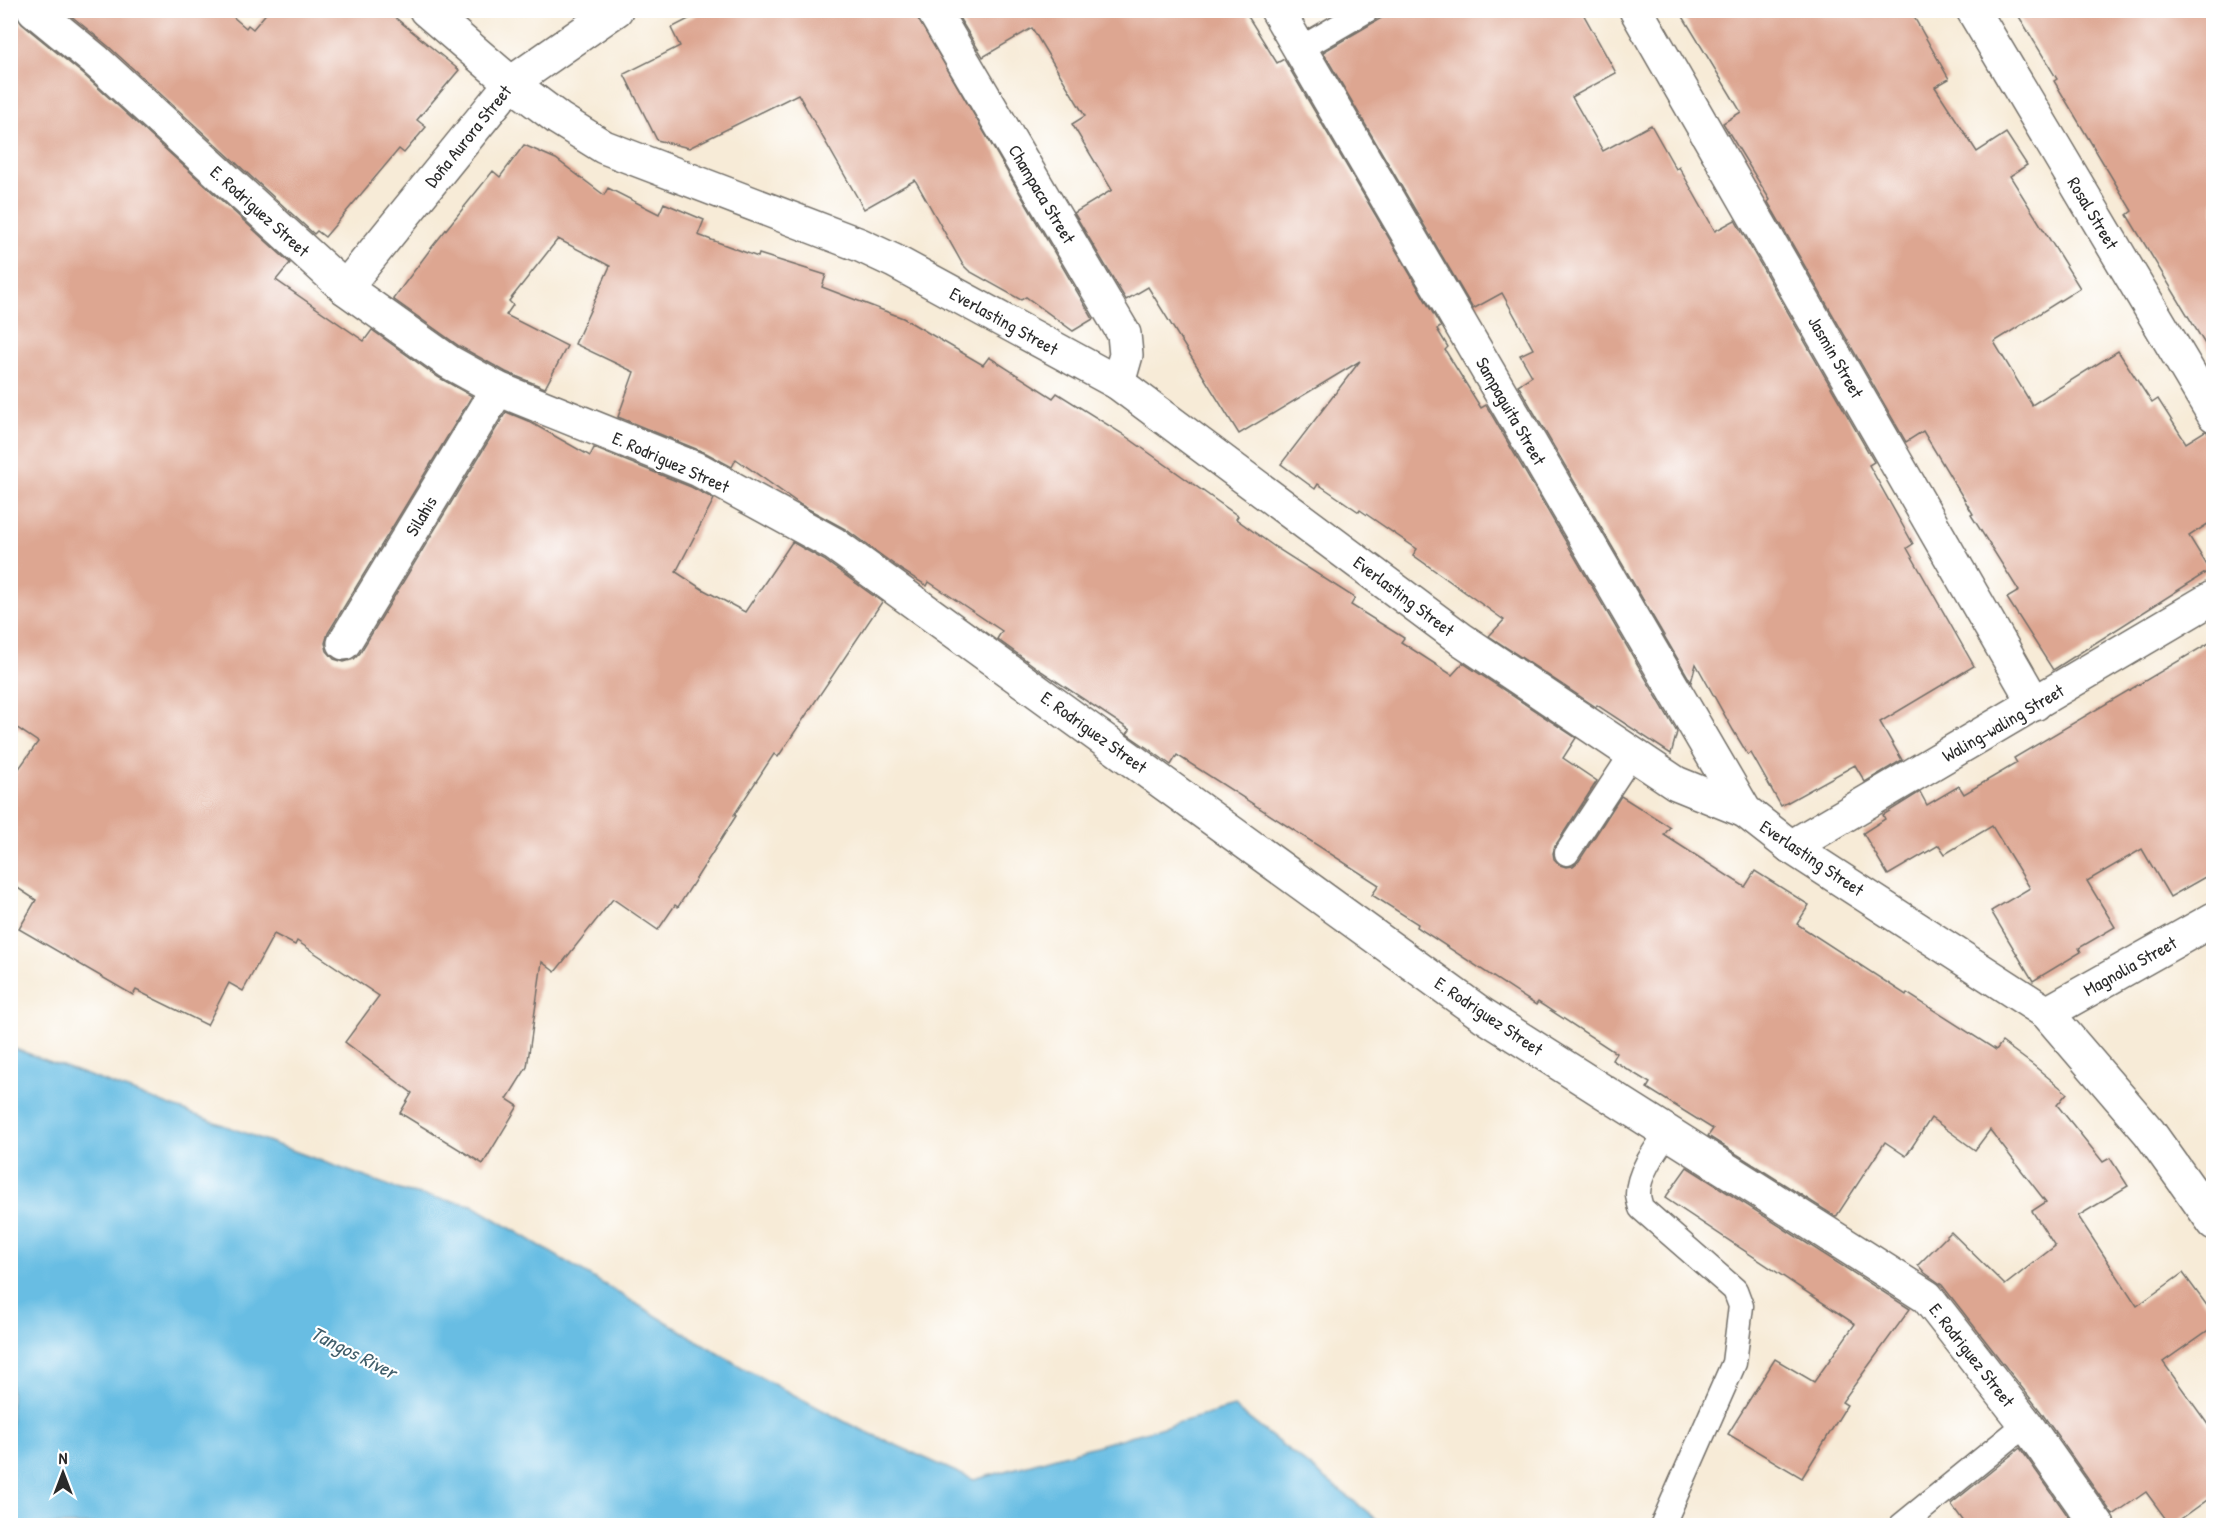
<svg xmlns="http://www.w3.org/2000/svg" width="2224" height="1536" font-family="'Patrick Hand',sans-serif">
	<style>
		.water { fill: #67bde3; stroke: #497487; stroke-width: 1.5 }
		.building { fill: #dda691 }
		.lines { fill: none; stroke-linecap: round; stroke-linejoin: round }
		.lane-casing { stroke: #726e67; stroke-width: 27 }
		.street-casing { stroke: #726e67; stroke-width: 36 }
		.secondary-casing { stroke: #726e67; stroke-width: 36 }
		.lane { stroke: #fff; stroke-width: 24 }
		.street { stroke: #fff; stroke-width: 33 }
		.secondary { stroke: #fff; stroke-width: 33 }
		.labels { text-anchor: middle; dominant-baseline: central; stroke-width: 4.5; stroke-linejoin: round; paint-order: stroke }
		.street-label { font-size: 18px; fill: #2b2b2b; stroke: #fff }
		.water-label { font-size: 20px; font-style: italic; fill: #405e6b; stroke: #fff }
	</style>
	<rect width="100%" height="100%" fill="#fff"/>
	<filter id="ink" filterUnits="userSpaceOnUse"><feTurbulence type="fractalNoise" baseFrequency=".0167" numOctaves="2"/><feDisplacementMap in="SourceGraphic" scale="12" xChannelSelector="R" yChannelSelector="G"/><feConvolveMatrix kernelMatrix="1 2 1 2 8 2 1 2 1" color-interpolation-filters="sRGB"/></filter>
	<filter id="wash" filterUnits="userSpaceOnUse"><feTurbulence type="fractalNoise" baseFrequency=".008" numOctaves="4" result="noise"/><feDisplacementMap in="SourceGraphic" scale="24" xChannelSelector="R" yChannelSelector="G"/><feGaussianBlur stdDeviation="1.35" result="paint"/><feColorMatrix in="noise" values="0 0 0 0 0 0 0 0 0 0 0 0 0 0 0 0 0 1.4 0 .05"/><feComposite in="paint" operator="in"/></filter>
	<g filter="url(#wash)">
		<rect width="100%" height="100%" fill="#f7ebd7"/>
		<polygon class="water" points="10,1047 406,1192 472,1205 743,1368 851,1425 974,1480 1234,1407 1384,1525 11,1525"/>
		<g id="blocks">
			<g class="building">
				<polygon points="10,10 16,10 17,17 22,24 83,74 290,263 276,280 364,341 372,330 438,377 472,396 328,633 325,643 327,651 334,659 344,662 354,659 360,653 506,412 528,421 590,456 594,448 691,487 714,499 676,572 702,589 745,612 792,542 824,560 882,602 778,757 774,754 734,815 736,816 678,907 675,905 658,930 613,899 555,972 542,962 527,1067 507,1099 518,1106 483,1164 400,1113 412,1093 345,1042 379,996 297,941 295,945 274,934 243,991 229,983 207,1025 136,990 133,995 19,929 36,900 10,883 10,781 38,742 10,723"/>
				<polygon points="64,10 225,10 246,28 248,25 253,29 269,10 386,10 459,70 417,120 426,127 404,153 399,149 325,237 317,231 314,234 108,46"/>
				<polygon points="706,10 913,10 1093,319 1073,331 1026,297 1021,300 969,271 963,265 915,180 864,209 798,94 689,148 657,140 624,74 680,46 671,28"/>
				<polygon points="967,10 1244,10 1277,63 1284,59 1441,327 1437,329 1448,347 1445,350 1481,408 1486,405 1677,732 1671,754 1597,705 1596,707 1489,636 1504,620 1413,555 1417,549 1360,510 1359,512 1318,484 1315,489 1281,464 1360,361 1239,434 1148,287 1126,300 1074,213 1112,190 1072,124 1085,116 1032,28 983,57 958,16"/>
				<polygon points="1395,10 1581,10 1616,73 1572,97 1603,151 1651,125 1676,169 1679,167 1715,231 1735,220 1874,462 1869,465 1913,544 1907,548 1974,666 1880,722 1902,760 1865,782 1855,765 1781,806 1751,753 1748,755 1733,730 1696,664 1691,682 1518,385 1532,376 1520,355 1533,349 1502,293 1473,309 1323,52"/>
				<polygon points="1679,10 1910,10 1949,79 1935,87 1977,152 2006,133 2027,165 2010,176 2080,288 1994,342 2032,405 2118,351 2152,403 2158,399 2186,443 2205,431 2214,434 2214,520 2189,536 2210,570 2053,670 2007,598 2019,591 1971,515 1973,514 1923,431 1906,442 1768,202 1770,200 1723,123 1741,112"/>
				<polygon points="2015,10 2214,10 2214,359 2127,215 2132,211 2054,81 2057,79"/>
				<polygon points="524,145 556,159 604,195 608,188 659,214 664,203 704,220 698,235 758,257 759,254 826,275 822,287 903,318 983,365 989,357 1053,398 1057,393 1121,433 1238,516 1236,519 1275,547 1355,598 1351,605 1404,638 1401,642 1452,675 1463,663 1576,738 1563,758 1597,781 1555,846 1553,853 1554,859 1560,865 1566,867 1573,866 1579,861 1621,796 1670,827 1664,835 1745,887 1755,871 1809,905 1797,924 1906,995 1907,993 1996,1050 2002,1042 2033,1065 2067,1093 2057,1105 2103,1162 2110,1158 2128,1186 2078,1216 2137,1306 2183,1273 2214,1315 2214,1326 2163,1362 2214,1433 2214,1495 2171,1526 2146,1492 2113,1515 2041,1412 1942,1285 1925,1273 1918,1265 1951,1232 2005,1285 2055,1246 2032,1211 2046,1202 1990,1130 1975,1150 1931,1118 1906,1156 1885,1142 1836,1217 1708,1136 1713,1129 1647,1088 1650,1083 1612,1060 1616,1053 1538,1002 1536,1005 1417,927 1418,924 1372,895 1379,885 1177,755 1171,765 1153,752 1127,734 1130,730 1041,671 997,639 1002,631 929,582 927,586 903,571 845,529 801,505 736,459 732,467 706,453 618,417 634,372 575,344 610,266 558,239 509,301 513,305 506,315 567,346 545,388 506,372 459,346 393,299 432,247 493,171 500,177"/>
				<polygon points="2214,640 2214,872 2170,897 2142,849 2087,881 2115,927 2079,948 2081,952 2033,981 1991,911 2030,888 1992,826 1945,854 1939,845 1888,875 1863,833 1885,819 1883,815 1920,792 1927,805 1959,786 1964,794 2017,763 2014,758"/>
				<polygon points="1687,1167 1910,1309 1842,1402 1847,1405 1802,1478 1728,1434 1775,1359 1814,1382 1855,1324 1665,1198"/>
				<polygon points="2020,1448 2075,1526 1967,1526 1951,1504"/>
			</g>
		</g>
	</g>
	<g filter="url(#ink)">
		<use href="#blocks" fill-opacity="0" stroke="#726e67" stroke-width="1.5"/>
		<g class="lines">
			<g class="lane-casing">
				<g id="lane">
					<polyline points="1300,49 1367,10"/>
					<polyline points="1567,853 1632,754"/>
					<path d="M1662 1526 1734 1363 1741 1306 1735 1290 1641 1208C1640 1204 1638 1198 1638 1194 1638 1173 1656 1149 1668 1132"/>
					<polyline points="1901,1526 2026,1424"/>
				</g>
			</g>
			<g class="street-casing">
				<g id="street">
					<polyline points="34,10 95,60 345,288 449,362 498,389 699,470 834,544 1483,1015 1927,1297 2026,1424 2098,1526"/>
					<polyline points="426,10 511,83 559,119 604,147 860,245 894,261 1118,383 1461,639 1676,783 1745,811"/>
					<polyline points="933,10 1124,334 1126,355 1118,383"/>
					<polyline points="1636,10 2035,704"/>
					<polyline points="1973,10 2214,415"/>
					<polyline points="345,288 511,83 616,10"/>
					<polyline points="344,643 498,389"/>
					<polyline points="1791,847 2214,597"/>
					<polyline points="2047,1013 2214,919"/>
				</g>
			</g>
			<g class="secondary-casing">
				<polyline id="secondary" points="1277,10 1745,811 1791,847 2047,1013 2149,1132 2214,1223"/>
			</g>
			<use href="#lane" class="lane"/>
			<use href="#street" class="street"/>
			<use href="#secondary" class="secondary"/>
		</g>
	</g>
	<g class="labels">
		<g class="street-label">
			<text transform="translate(468 136) rotate(-51)">Doña Aurora Street</text>
			<text transform="translate(1042 194) rotate(59)">Champaca Street</text>
			<text transform="translate(260 211) rotate(42)">E. Rodriguez Street</text>
			<text transform="translate(2093 213) rotate(59)">Rosal Street</text>
			<text transform="translate(1004 321) rotate(29)">Everlasting Street</text>
			<text transform="translate(1836 357) rotate(60)">Jasmin Street</text>
			<text transform="translate(1511 411) rotate(60)">Sampaguita Street</text>
			<text transform="translate(671 462) rotate(24)">E. Rodriguez Street</text>
			<text transform="translate(421 516) rotate(-59)">Silahis</text>
			<text transform="translate(1404 596) rotate(37)">Everlasting Street</text>
			<text transform="translate(2003 723) rotate(-30)">Waling-waling Street</text>
			<text transform="translate(1094 732) rotate(36)">E. Rodriguez Street</text>
			<text transform="translate(1812 858) rotate(34)">Everlasting Street</text>
			<text transform="translate(2130 966) rotate(-29)">Magnolia Street</text>
			<text transform="translate(1489 1016) rotate(34)">E. Rodriguez Street</text>
			<text transform="translate(1972 1355) rotate(52)">E. Rodriguez Street</text>
		</g>
		<g class="water-label">
			<text transform="translate(354 1352) rotate(27)">Tangos River</text>
		</g>
	</g>
	<rect width="2224" height="1536" fill="none" stroke="#fff" stroke-width="36"/>
	<g transform="translate(63 1473)" stroke="#ffffff" stroke-width="4.5" paint-order="stroke">
	<path d="M0-4.5L10 22L0 15L-10 22Z" fill="#2b2b2b"/>
	<text y="-9" font-size="16" font-weight="bold" text-anchor="middle" fill="#2b2b2b">N</text>
	</g>
</svg>
